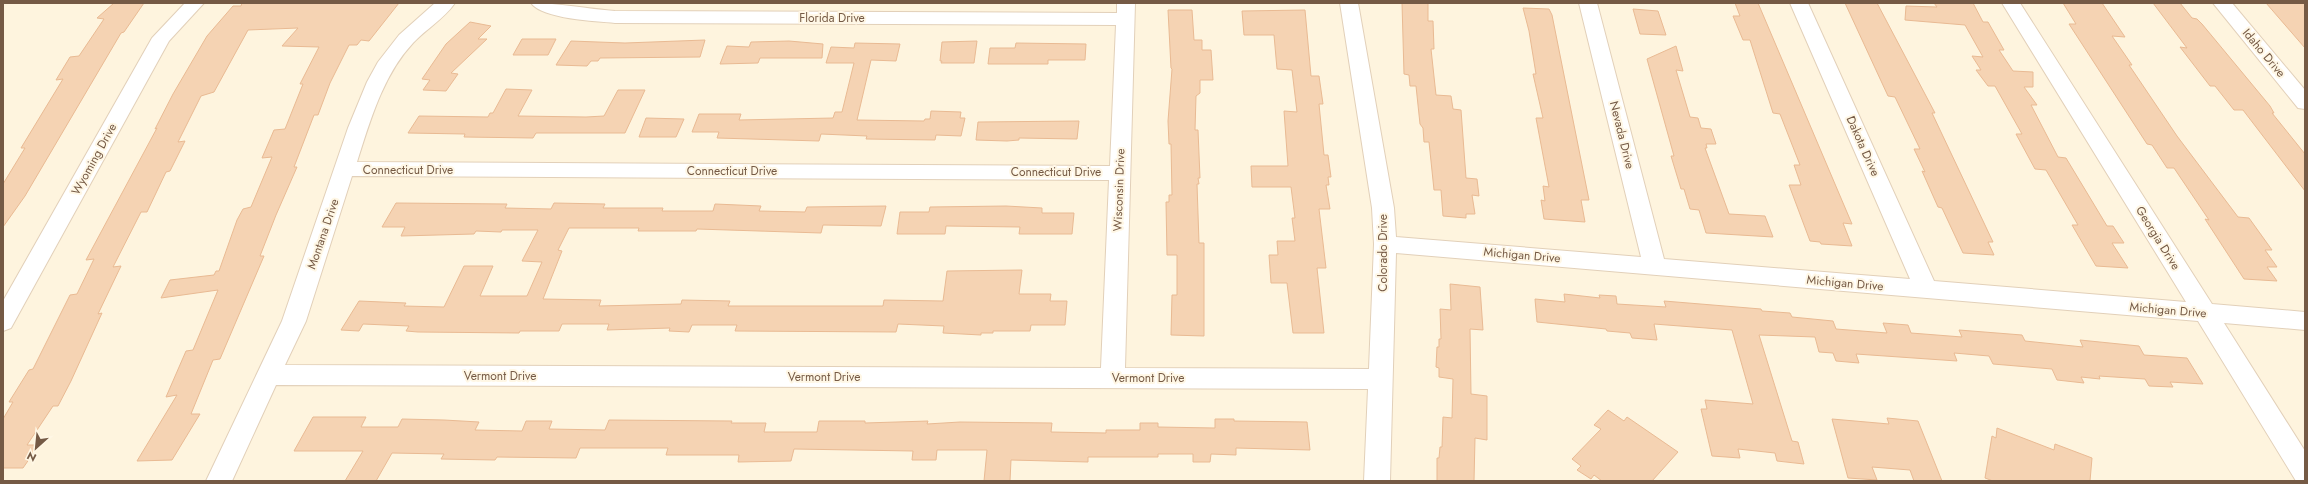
<svg xmlns="http://www.w3.org/2000/svg" width="2308" height="484" font-family="Jost,sans-serif">
	<style>
		.building { fill: #f5d3b3; stroke: #e9ba93 }
		.lines { fill: none; stroke-linecap: round; stroke-linejoin: round }
		.minor-casing { stroke: #e2d0b9; stroke-width: 2 }
		.minor { fill: #fff; fill-rule: evenodd }
		.labels { text-anchor: middle; dominant-baseline: central; stroke-width: 4; stroke-linejoin: round; paint-order: stroke }
		.street-label { font-size: 12px; fill: #755a45; stroke: #fff7e5 }
	</style>
	<rect width="100%" height="100%" fill="#fef4de"/>
	<g class="building">
		<polygon points="114,3 144,3 124,32 121,33 25,196 3,227 3,184 25,148 21,148 63,79 56,80 70,57 79,56 104,19 97,18"/>
		<polygon points="242,3 399,3 369,41 361,40 357,45 349,45 330,83 318,115 314,115 294,167 297,167 276,215 260,256 264,256 220,359 213,360 191,414 200,414 172,460 137,461 177,395 166,397 186,351 193,350 218,290 161,298 170,280 214,275 216,271 219,271 237,220 243,209 251,207 272,157 262,158 274,130 285,129 303,84 300,84 319,47 282,46 298,28 248,30 214,92 201,96 178,142 185,141 170,171 166,172 147,212 141,212 113,267 121,266 98,314 102,313 71,381 58,406 53,406 27,445 39,445 23,468 3,468 3,419 13,402 9,402 29,370 33,369 70,295 77,294 94,259 86,260 157,128 155,129 173,94 207,36 233,6 241,6"/>
		<polygon points="1402,3 1428,3 1428,21 1433,21 1434,49 1431,49 1436,95 1451,96 1453,109 1461,110 1466,178 1477,179 1479,196 1472,195 1475,214 1466,214 1466,218 1443,216 1441,190 1434,190 1429,142 1424,142 1423,128 1420,124 1416,86 1410,86 1409,75 1404,74"/>
		<polygon points="1735,3 1758,3 1852,224 1843,223 1852,246 1821,244 1820,242 1810,241 1789,185 1801,185 1794,165 1800,165 1780,114 1773,113 1750,40 1743,40 1733,16 1740,16"/>
		<polygon points="1845,3 1877,3 1935,113 1932,113 1993,242 1988,242 1994,255 1963,253 1942,208 1938,207 1922,171 1925,172 1914,149 1920,149 1895,97 1888,96"/>
		<polygon points="1934,3 1973,3 1983,22 1988,22 2004,50 1999,50 2013,71 2033,72 2033,87 2024,87 2037,105 2031,105 2058,157 2066,158 2107,226 2113,226 2124,243 2112,243 2128,268 2096,266 2072,225 2078,225 2046,170 2035,169 2016,134 2022,134 1995,86 1988,86 1976,70 1981,70 1972,56 1983,57 1965,25 1905,20 1906,6 1937,7"/>
		<polygon points="2063,3 2102,3 2125,37 2112,36 2132,65 2129,65 2177,136 2238,217 2249,218 2272,250 2265,250 2277,267 2267,267 2277,281 2244,279 2205,219 2209,220 2174,168 2167,168 2152,145 2147,144 2069,24 2076,24"/>
		<polygon points="2153,3 2180,3 2192,18 2197,19 2202,24 2270,106 2274,113 2272,113 2305,154 2305,191 2243,110 2234,110 2215,86 2210,86 2180,47 2187,48"/>
		<polygon points="2266,3 2305,3 2305,48"/>
		<polygon points="1523,8 1549,9 1552,15 1589,200 1581,200 1585,222 1544,219 1541,200 1545,201 1543,186 1549,187 1536,118 1543,118 1533,74 1536,74 1529,31"/>
		<polygon points="1633,9 1658,11 1666,35 1640,34"/>
		<polygon points="1168,10 1192,10 1194,40 1202,40 1202,50 1211,50 1213,80 1200,80 1200,93 1196,96 1195,130 1198,130 1200,178 1198,178 1199,184 1197,184 1199,243 1204,243 1204,336 1171,335 1172,295 1177,295 1177,255 1167,255 1166,202 1169,202 1169,195 1172,195 1171,144 1169,144 1168,121 1172,69 1171,68"/>
		<polygon points="1305,10 1311,76 1319,76 1323,104 1319,104 1324,155 1328,155 1331,177 1328,177 1329,185 1326,185 1330,209 1319,209 1326,268 1317,268 1324,333 1293,333 1287,283 1271,283 1269,255 1278,255 1277,241 1295,241 1292,218 1295,218 1291,187 1252,187 1251,166 1288,166 1284,111 1297,112 1292,70 1277,69 1274,35 1244,35 1242,11"/>
		<polygon points="470,22 491,26 478,39 487,39 451,73 458,74 446,91 423,90 430,80 422,79 446,44"/>
		<polygon points="522,39 556,39 548,55 513,55"/>
		<polygon points="705,40 700,57 600,58 598,61 591,61 587,66 556,65 571,41 625,43"/>
		<polygon points="789,41 823,44 822,58 760,58 758,63 720,64 727,46 749,47 751,42"/>
		<polygon points="977,41 974,63 941,63 942,61 940,61 942,42"/>
		<polygon points="855,43 900,44 896,61 871,60 857,120 924,121 925,119 930,119 931,111 961,112 960,118 965,118 961,136 936,135 935,140 866,139 867,136 821,134 819,141 717,138 719,132 692,132 699,114 741,114 739,120 833,118 835,112 842,112 854,63 826,63 831,47 854,48"/>
		<polygon points="1016,43 1086,44 1085,60 1048,60 1048,64 988,64 990,48 1015,48"/>
		<polygon points="1676,46 1683,71 1676,70 1690,117 1698,118 1701,128 1711,129 1716,144 1706,144 1707,148 1705,148 1729,214 1765,216 1773,237 1706,233 1699,210 1690,209 1684,189 1681,189 1671,156 1674,156 1647,59"/>
		<polygon points="506,89 532,90 518,116 586,117 604,116 618,90 645,90 625,133 536,133 533,138 464,137 465,134 408,133 419,116 488,117 490,113 493,113"/>
		<polygon points="646,118 684,119 676,137 639,137"/>
		<polygon points="1079,121 1077,139 1019,138 1019,140 1007,141 976,140 978,122"/>
		<polygon points="396,203 507,204 505,208 551,209 554,203 605,204 603,208 663,208 662,211 713,211 715,204 761,206 759,211 805,212 807,207 886,206 881,226 823,225 821,233 697,229 696,231 638,231 639,228 569,228 558,250 562,251 543,299 601,300 599,306 681,304 682,300 730,301 728,306 883,306 884,300 943,301 947,271 1022,270 1019,294 1051,294 1050,301 1067,301 1065,325 1031,325 1030,331 993,331 993,333 981,333 981,335 943,333 944,326 898,324 896,332 735,331 737,325 692,325 689,332 669,331 670,328 607,330 609,324 562,324 559,331 520,331 519,333 418,332 406,331 409,326 363,324 359,331 341,330 359,301 406,303 404,306 444,307 464,266 493,266 480,296 527,296 542,262 522,261 538,230 502,230 501,232 476,231 474,234 401,236 405,227 382,227"/>
		<polygon points="1006,206 1042,208 1042,213 1074,213 1072,234 1019,234 1020,227 946,226 945,234 897,234 900,212 929,212 930,207"/>
		<polygon points="1450,284 1480,287 1483,330 1470,329 1471,394 1487,396 1487,440 1475,438 1474,481 1437,481 1437,458 1439,458 1440,447 1442,447 1443,417 1452,418 1453,379 1439,377 1439,368 1436,367 1437,347 1439,347 1439,339 1441,339 1440,309 1451,310"/>
		<polygon points="1564,294 1600,298 1599,295 1616,296 1617,304 1666,307 1664,301 1761,309 1762,311 1790,313 1792,317 1833,321 1836,329 1887,333 1883,323 1908,325 1911,333 1962,337 1959,330 2022,335 2025,341 2083,347 2080,340 2139,346 2144,355 2187,358 2203,384 2170,382 2173,387 2149,386 2145,379 2099,376 2100,379 2081,377 2084,383 2057,380 2052,369 1993,364 1989,356 1954,353 1957,361 1856,354 1859,363 1836,361 1833,353 1819,352 1815,337 1759,335 1792,441 1798,442 1804,464 1777,461 1775,453 1738,449 1740,458 1712,456 1701,409 1707,409 1705,400 1753,404 1732,330 1654,324 1657,340 1632,338 1630,333 1607,331 1606,329 1537,322 1535,299 1565,302"/>
		<polygon points="1608,410 1624,421 1627,417 1678,452 1652,481 1602,481 1594,475 1591,479 1577,470 1581,466 1572,459 1601,429 1594,425"/>
		<polygon points="313,417 366,417 361,427 398,427 402,419 444,420 479,422 475,430 522,431 526,421 552,421 549,429 605,430 609,420 732,421 731,423 766,423 764,432 817,432 819,421 865,421 865,423 928,421 927,424 960,422 1052,423 1051,432 1106,433 1106,430 1140,430 1140,423 1158,423 1158,427 1215,428 1215,419 1234,419 1234,421 1307,422 1310,450 1236,448 1236,455 1211,454 1210,462 1193,462 1193,454 1158,454 1158,457 1088,457 1088,462 1011,460 1010,481 984,481 987,450 937,450 936,460 912,460 913,451 794,449 791,461 738,462 739,455 666,455 668,448 580,448 576,458 497,457 495,460 441,459 444,454 392,453 376,481 345,481 363,451 294,451"/>
		<polygon points="1887,418 1918,421 1942,481 1914,481 1910,470 1872,467 1877,480 1848,478 1832,419 1889,424"/>
		<polygon points="1997,428 2054,450 2055,444 2092,458 2090,481 1993,481 1985,478 1992,436 1996,438"/>
	</g>
	<g class="lines">
		<g class="minor-casing">
			<g id="minor">
				<polygon points="185,3 204,3 169,41 11,328 3,331 3,301 152,38"/>
				<path d="M435 3H455C444 19 426 29 413 43 383 75 370 121 357 162L1110 166 1116 25 615 23C596 21 542 19 531 3 559 3 587 9 615 11L1117 13V3H1135L1125 368 1369 369 1374 244 1372 208 1340 3H1358L1394 208 1396 237 1641 257 1579 3H1597L1664 259 1910 279 1790 3H1808L1934 281 2186 302 2002 3H2020L2212 304 2305 312V330L2224 323 2305 451V481H2296L2198 321 1396 253 1390 481H1364L1368 389 276 385 232 481H206L282 321 348 128 367 82 378 62 399 35ZM352 176 1109 180 1101 368 285 365 306 321Z"/>
				<polygon points="2213,3 2232,3 2305,90 2305,109 2298,108"/>
			</g>
		</g>
		<use href="#minor" class="minor"/>
	</g>
	<g class="labels">
		<g class="street-label">
			<text x="832" y="18">Florida Drive</text>
			<text transform="translate(2264 53) rotate(50)">Idaho Drive</text>
			<text transform="translate(1622 135) rotate(76)">Nevada Drive</text>
			<text transform="translate(1863 146) rotate(66)">Dakota Drive</text>
			<text transform="translate(94 159) rotate(-61)">Wyoming Drive</text>
			<text x="408" y="170">Connecticut Drive</text>
			<text x="732" y="171">Connecticut Drive</text>
			<text x="1056" y="172">Connecticut Drive</text>
			<text transform="translate(1119 190) rotate(-88)">Wisconsin Drive</text>
			<text transform="translate(323 234) rotate(-71)">Montana Drive</text>
			<text transform="translate(2158 238) rotate(58)">Georgia Drive</text>
			<text transform="translate(1383 253) rotate(-90)">Colorado Drive</text>
			<text transform="translate(1522 255) rotate(5)">Michigan Drive</text>
			<text transform="translate(1845 283) rotate(5)">Michigan Drive</text>
			<text transform="translate(2168 310) rotate(5)">Michigan Drive</text>
			<text x="500" y="376">Vermont Drive</text>
			<text x="824" y="377">Vermont Drive</text>
			<text x="1148" y="378">Vermont Drive</text>
		</g>
	</g>
	<rect width="2308" height="484" fill="none" stroke="#755a45" stroke-width="8"/>
	<g transform="translate(36 448) rotate(207)" stroke="#fff7e5" stroke-width="3" paint-order="stroke">
	<path d="M0-3L7 15L0 10L-7 15Z" fill="#755a45"/>
	<text y="-6" font-size="11" font-weight="bold" text-anchor="middle" fill="#755a45">N</text>
	</g>
</svg>
